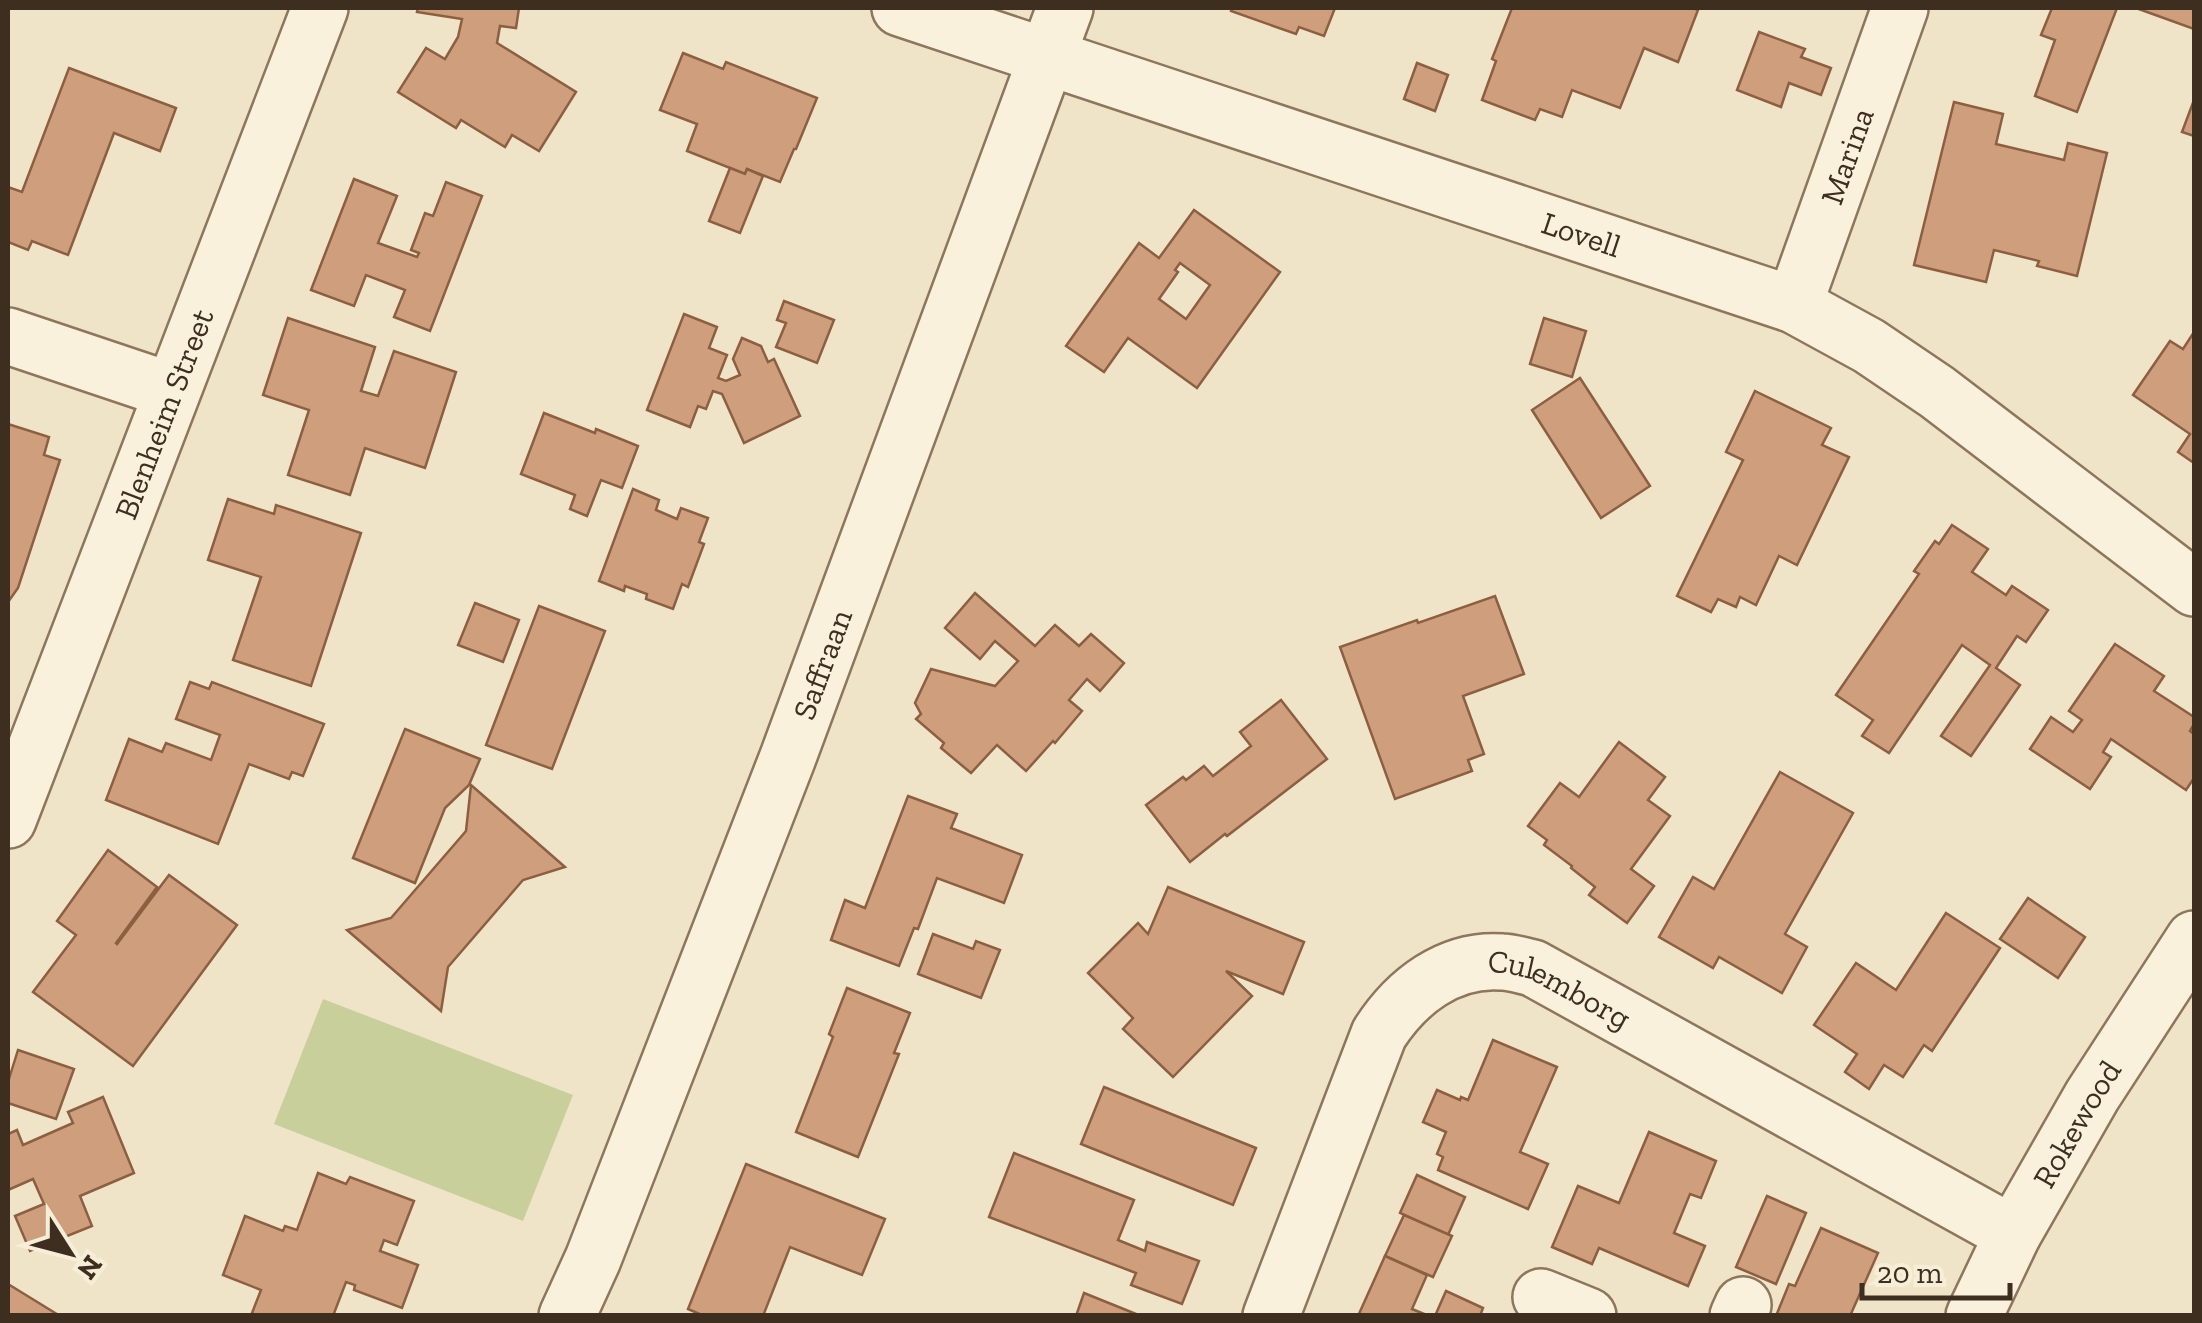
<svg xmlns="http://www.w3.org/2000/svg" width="2202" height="1323" font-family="'Zilla Slab',serif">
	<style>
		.green { fill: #c9cf9b }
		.building { fill: #cf9f7d; stroke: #8d5f41; stroke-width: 2.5; fill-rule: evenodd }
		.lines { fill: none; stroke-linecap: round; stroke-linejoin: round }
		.minor-casing { stroke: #8d765c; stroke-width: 60 }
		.minor { stroke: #faf1dc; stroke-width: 55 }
		.labels { text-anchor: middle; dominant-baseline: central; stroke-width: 10; stroke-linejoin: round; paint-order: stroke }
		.street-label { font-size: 32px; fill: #3d2e20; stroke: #f7eed8 }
	</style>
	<rect width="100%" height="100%" fill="#f0e4c8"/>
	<polygon class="green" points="323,999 573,1095 523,1221 274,1124"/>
	<g class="building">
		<polygon points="418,8 519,8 516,28 500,26 497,43 576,92 539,151 512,135 505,147 461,120 456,128 398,92 426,48 445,59 458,37 462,19 417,12"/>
		<polygon points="1232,8 1335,8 1324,36 1299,27 1296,34 1231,11"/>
		<polygon points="1512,8 1693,8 1698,10 1678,62 1644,48 1620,108 1572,90 1562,117 1540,109 1535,120 1482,100 1496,61 1492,59"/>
		<polygon points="2052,8 2117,8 2077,112 2035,96 2055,40 2041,35"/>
		<polygon points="2136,8 2194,8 2194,29"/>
		<polygon points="1759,32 1805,49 1801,57 1831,68 1821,95 1789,83 1781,107 1737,90"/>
		<polygon points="683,53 723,69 726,62 817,98 796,149 794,149 780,182 747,169 745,174 687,151 697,124 660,110"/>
		<polygon points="1417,63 1448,75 1435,111 1404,99"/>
		<polygon points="69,68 176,108 160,151 114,133 68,255 32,241 28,250 8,242 8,187 22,192"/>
		<polygon points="2194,100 2194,136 2182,132"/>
		<polygon points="1954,102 2003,114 1996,144 2064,160 2068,143 2107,153 2077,276 2037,266 2039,261 1994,250 1986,282 1914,265"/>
		<polygon points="730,168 745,174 747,169 763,176 740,233 709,221"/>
		<polygon points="354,179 397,196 378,243 417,257 419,253 411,250 425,213 433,216 446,182 482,196 430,331 394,317 405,290 366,275 354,306 311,290"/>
		<path d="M1194 210 1280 272 1197 388 1128 338 1104 372 1066 346 1139 243 1159 258ZM1180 263 1210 285 1186 319 1159 299 1178 272 1175 270Z"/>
		<polygon points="784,301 834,320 817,363 776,347 786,323 777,320"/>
		<polygon points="684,314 717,327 709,348 727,355 718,378 726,381 740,375 733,359 742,338 761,346 768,362 774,359 800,416 744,443 722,394 713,391 706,409 698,406 690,427 647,410"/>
		<polygon points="288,318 375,347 361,391 378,396 394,351 456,372 425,468 365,448 350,495 288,475 309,410 263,395"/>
		<polygon points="1544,318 1586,331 1572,377 1530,364"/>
		<polygon points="2194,332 2194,463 2178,452 2190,434 2133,395 2170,341 2183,349"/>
		<polygon points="1580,378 1650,486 1601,518 1532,410"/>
		<polygon points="1755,391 1831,428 1822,445 1849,457 1797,565 1779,556 1756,605 1740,597 1736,607 1718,599 1711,612 1677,596 1743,460 1726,452"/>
		<polygon points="544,413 595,433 596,429 638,446 622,488 601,480 587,516 570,509 575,495 521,474"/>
		<polygon points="8,424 49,437 44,455 60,460 18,588 8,602"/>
		<polygon points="633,489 659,500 656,510 677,519 681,508 708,518 699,542 704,544 688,587 682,584 673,609 646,599 647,594 625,586 624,591 599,581"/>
		<polygon points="228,499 274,514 276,505 361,533 311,686 233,660 261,577 208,560"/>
		<polygon points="1952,525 1988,549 1972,572 2006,595 2012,586 2048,610 2026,642 2017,636 1996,668 2020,685 1971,756 1941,736 1990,665 1962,645 1889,753 1862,736 1873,720 1836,695 1919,574 1914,571 1935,541 1939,544"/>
		<polygon points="975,593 1035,646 1055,625 1079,646 1091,634 1124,663 1100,691 1087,679 1069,700 1082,711 1055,743 1053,741 1026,771 997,745 971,773 941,748 944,743 916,719 921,714 915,703 931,669 995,686 1018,661 995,641 980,659 945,628"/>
		<polygon points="1495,596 1524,674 1463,696 1484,754 1468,760 1472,771 1395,799 1340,647 1417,620 1418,623"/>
		<polygon points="475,603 519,620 503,662 458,645"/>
		<polygon points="539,606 605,631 552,769 486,745"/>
		<polygon points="2115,644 2164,676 2154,691 2194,717 2194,724 2190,731 2194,734 2194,778 2186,790 2111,739 2103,752 2111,757 2090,789 2030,749 2051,717 2073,732 2082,720 2069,711"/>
		<polygon points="190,682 209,689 212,682 324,724 303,776 292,772 289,779 249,764 218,844 106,800 129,739 162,752 166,743 211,760 220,735 176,719"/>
		<polygon points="1281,700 1327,759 1227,836 1225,834 1190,862 1146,805 1183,777 1186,780 1204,766 1213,776 1251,746 1240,732"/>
		<polygon points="405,729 480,759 469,785 445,808 415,883 353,858"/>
		<polygon points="1619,742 1665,777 1648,800 1670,816 1631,869 1654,886 1627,923 1589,895 1595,887 1571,868 1572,866 1544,845 1547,840 1528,826 1560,783 1579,797"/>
		<polygon points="1780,772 1853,813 1785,934 1807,947 1782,993 1719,957 1713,968 1659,937 1693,877 1714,889"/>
		<polygon points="471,785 565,867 523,880 448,967 441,1011 347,930 391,918 466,831"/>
		<polygon points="908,796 957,814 951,828 1022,855 1004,903 937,878 918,929 914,928 899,966 831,940 845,900 865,908"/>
		<polygon points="108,850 157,887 116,943 117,944 169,875 237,925 133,1066 33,992 76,935 57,921"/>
		<polygon points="1168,887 1304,942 1283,994 1226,971 1252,996 1173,1077 1123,1029 1133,1018 1088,973 1138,923 1148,934"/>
		<polygon points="2028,898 2085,937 2058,978 2000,939"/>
		<polygon points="1946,913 2000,948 1932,1051 1924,1045 1903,1077 1884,1065 1869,1089 1845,1072 1857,1054 1814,1025 1856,963 1896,990"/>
		<polygon points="933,934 973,949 976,941 1000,950 981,998 918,974"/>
		<polygon points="847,988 910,1013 894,1053 899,1054 858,1157 796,1132 833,1037 829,1034"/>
		<polygon points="1493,1040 1557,1067 1520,1152 1548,1164 1528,1209 1438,1170 1443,1157 1437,1154 1446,1132 1423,1122 1437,1090 1460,1100 1461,1097 1468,1100"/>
		<polygon points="18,1050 74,1069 56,1119 8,1103 8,1082"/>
		<polygon points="1104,1087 1256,1148 1233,1205 1081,1144"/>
		<polygon points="103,1097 134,1173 80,1196 92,1226 30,1251 15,1216 44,1204 33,1179 8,1190 8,1134 17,1130 23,1145 73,1123 68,1112"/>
		<polygon points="1649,1132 1716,1161 1701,1198 1690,1194 1674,1233 1705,1246 1688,1286 1599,1248 1592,1264 1552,1247 1578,1186 1619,1203"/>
		<polygon points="1014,1153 1134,1200 1118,1240 1145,1251 1147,1242 1199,1261 1182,1304 1131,1285 1136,1273 989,1217"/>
		<polygon points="746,1164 885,1219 862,1275 790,1247 763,1316 704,1316 688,1309"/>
		<polygon points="318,1173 346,1184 350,1177 414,1201 397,1245 384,1240 380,1251 418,1265 402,1308 354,1290 355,1285 346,1282 333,1316 256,1316 252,1313 261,1290 223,1275 245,1216 283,1231 285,1226 297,1230"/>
		<polygon points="1417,1175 1465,1197 1448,1235 1400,1213"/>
		<polygon points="1767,1196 1806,1213 1776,1284 1736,1267"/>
		<polygon points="1404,1215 1452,1236 1433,1277 1385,1256"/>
		<polygon points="1821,1228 1878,1253 1850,1316 1776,1316 1789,1284 1795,1286"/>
		<polygon points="1385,1256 1427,1275 1412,1309 1429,1316 1358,1316"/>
		<polygon points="8,1284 60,1316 8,1316"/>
		<polygon points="1446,1291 1483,1308 1480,1316 1435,1316"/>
		<polygon points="1084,1293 1141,1316 1076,1316"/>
	</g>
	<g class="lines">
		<g class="minor-casing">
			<g id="minor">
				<path id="s1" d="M900 8 1794 305 1869 346 1937 392 2194 588"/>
				<path id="s2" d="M1794 305 1900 8"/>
				<polyline points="8,336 172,391"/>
				<path id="s3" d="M8 820 320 8"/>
				<polyline points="1541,1297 1588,1316"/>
				<path id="s4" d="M567 1316 593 1259 788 757 1065 8"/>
				<path id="s5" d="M1271 1316 1379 1034C1406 992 1449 958 1502 962 1512 962 1523 966 1533 968L2013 1234"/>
				<polyline points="1738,1316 1743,1305"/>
				<path id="s6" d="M1974 1316 2013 1234 2092 1096 2194 939"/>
			</g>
		</g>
		<use href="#minor" class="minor"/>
	</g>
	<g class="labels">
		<g class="street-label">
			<text stroke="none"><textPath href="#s2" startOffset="158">Marina</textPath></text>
			<text stroke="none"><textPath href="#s1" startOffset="718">Lovell</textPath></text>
			<text stroke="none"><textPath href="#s3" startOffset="435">Blenheim Street</textPath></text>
			<text stroke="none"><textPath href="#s4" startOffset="700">Saffraan</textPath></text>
			<text stroke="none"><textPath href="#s5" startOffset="515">Culemborg</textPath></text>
			<text stroke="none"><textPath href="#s6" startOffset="218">Rokewood</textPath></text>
		</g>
	</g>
	<rect width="2202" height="1323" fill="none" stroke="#3d2e20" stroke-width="20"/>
	<g transform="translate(70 1253) rotate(126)" stroke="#f7eed8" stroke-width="8" paint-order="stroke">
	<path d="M0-8L18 38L0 25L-18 38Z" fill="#3d2e20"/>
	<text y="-15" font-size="28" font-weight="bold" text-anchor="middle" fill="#3d2e20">N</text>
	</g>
	<path d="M1862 1283v15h148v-15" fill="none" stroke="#3d2e20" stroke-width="5"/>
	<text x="1877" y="1283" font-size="30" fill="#3d2e20" stroke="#f7eed8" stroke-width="8" paint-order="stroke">20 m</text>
</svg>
